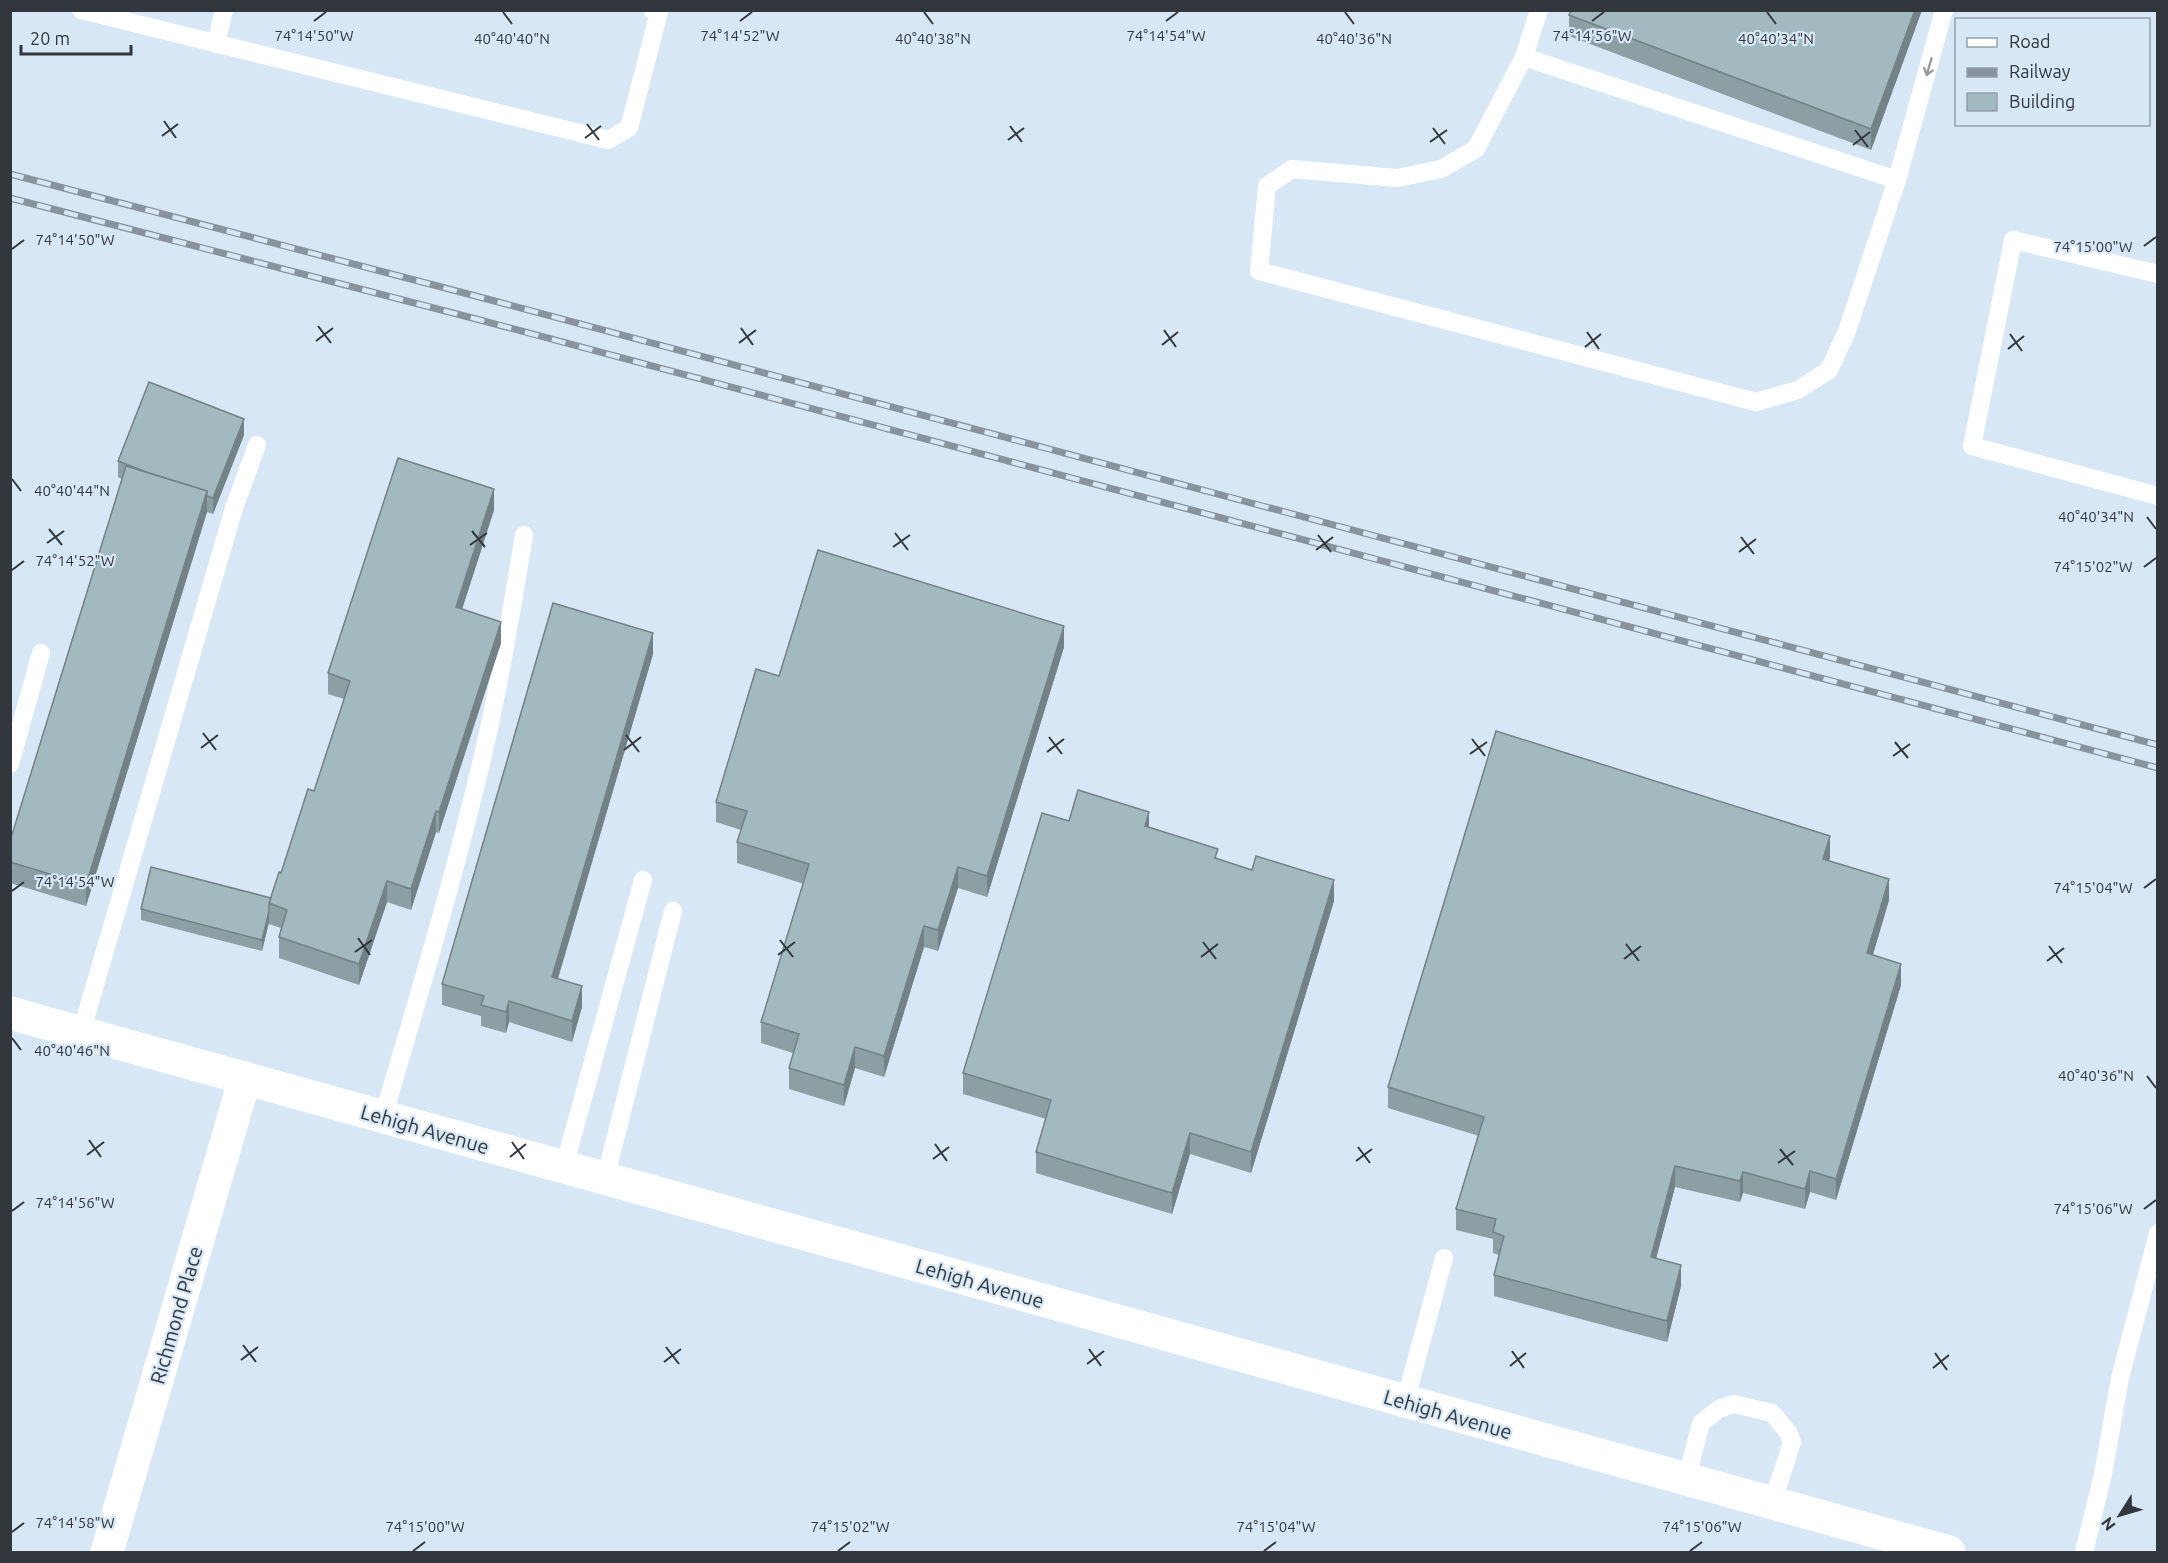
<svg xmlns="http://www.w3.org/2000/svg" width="2168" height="1563" font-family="Ubuntu,sans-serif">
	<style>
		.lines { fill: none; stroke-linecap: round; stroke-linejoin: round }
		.lane { stroke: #fff; stroke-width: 18 }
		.street { stroke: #fff; stroke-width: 33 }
		.rail-casing { stroke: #88939e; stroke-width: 7 }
		.rail { stroke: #d8e7f6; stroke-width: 4.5; stroke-dasharray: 14; stroke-linecap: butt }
		.wall { fill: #8c9fa5 }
		.shaded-wall { fill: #728286 }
		.building { fill: #a3b9c0; stroke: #728286; stroke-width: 1.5 }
		.oneway { stroke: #989b9e }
		.ticks { fill: none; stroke: #31373d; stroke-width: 2 }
		.labels { text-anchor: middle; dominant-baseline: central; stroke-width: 4.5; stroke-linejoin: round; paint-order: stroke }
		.street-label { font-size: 20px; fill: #31373d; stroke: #d8e7f6 }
		.ticks-label { font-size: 15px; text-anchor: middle; fill: #31373d; stroke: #d8e7f6; stroke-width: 4.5; stroke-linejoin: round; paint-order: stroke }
	</style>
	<rect width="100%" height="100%" fill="#d8e7f6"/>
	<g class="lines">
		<g class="lane">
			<polyline points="81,10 608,140 629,128 659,12 652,10"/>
			<polyline points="1539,10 1524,57 1476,149 1441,169 1397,178 1292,169 1267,186 1259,271 1756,402 1798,390 1829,370 1847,331 1897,180 1944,10"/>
			<polyline points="216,44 224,10"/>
			<polyline points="1524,57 1897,180"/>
			<polyline points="2158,274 2013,240 1972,446 2158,496"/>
			<polyline points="10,764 41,653"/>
			<polyline points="81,1033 234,508 257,445"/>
			<path d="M383 1117C417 1002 451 888 479 772 498 694 511 614 524 535"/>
			<polyline points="564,1167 643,880"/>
			<polyline points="605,1179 673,911"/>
			<polyline points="1405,1402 1444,1258"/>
			<polyline points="1686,1481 1701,1423 1719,1409 1734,1404 1772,1413 1788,1432 1792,1442 1772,1504"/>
			<polyline points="2084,1552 2103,1474 2120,1378 2158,1233"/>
		</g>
		<g class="street">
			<polyline points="10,1013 1949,1552"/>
			<polyline points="107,1552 245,1078"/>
		</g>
		<g class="rail-casing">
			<g id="rail">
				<polyline points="10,174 487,299 2158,745"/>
				<polyline points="10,198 480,320 2158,768"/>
			</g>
		</g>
		<use href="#rail" class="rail"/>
	</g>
	<g class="wall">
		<polygon points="1922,10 1871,150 1569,36 1569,15"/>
		<polygon points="244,435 213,514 207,512 86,906 10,883 10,841 122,479 118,477 118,461"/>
		<polygon points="494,510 462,609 501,643 439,833 436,832 411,910 387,902 359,985 279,958 279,937 281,928 269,924 269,922 262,951 141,920 141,909 271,898 314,791 344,699 328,694 328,673"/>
		<polygon points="1064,647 987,897 958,888 938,951 924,947 884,1077 855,1068 844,1106 789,1089 789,1068 793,1053 761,1043 761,1022 804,884 737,863 737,842 741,830 716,822 716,802"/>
		<polygon points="653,654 558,979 582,1007 572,1042 509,1022 506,1033 481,1026 481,1016 442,1005 442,984"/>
		<polygon points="1149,827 1218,859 1334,901 1251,1173 1190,1154 1172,1214 1036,1173 1036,1152 1046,1119 963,1094 963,1073"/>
		<polygon points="1830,857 1829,861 1889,900 1873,955 1901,985 1836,1200 1810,1192 1805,1209 1743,1193 1740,1202 1675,1187 1656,1258 1681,1286 1667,1342 1494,1296 1494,1275 1499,1255 1493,1253 1493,1239 1456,1230 1456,1209 1479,1136 1388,1108 1388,1087"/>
	</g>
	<g class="shaded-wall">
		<polygon points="1915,10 1922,10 1871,150 1871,129"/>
		<polygon points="244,419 244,435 213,514 213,498"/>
		<polygon points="494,489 494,510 456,628 456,607"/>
		<polygon points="207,491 207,512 86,906 86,885"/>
		<polygon points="501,622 501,643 439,833 439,812"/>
		<polygon points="1064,626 1064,647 987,897 987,876"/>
		<polygon points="653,633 653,654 552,998 552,977"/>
		<polygon points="436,811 436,832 411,910 411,889"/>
		<polygon points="1149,812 1149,833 1145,826"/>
		<polygon points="1830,836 1830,857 1823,880 1823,859"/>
		<polygon points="958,867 958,888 938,951 938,930"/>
		<polygon points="1889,879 1889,900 1867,974 1867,953"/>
		<polygon points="1334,880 1334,901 1251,1173 1251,1152"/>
		<polygon points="387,881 387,902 359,985 359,964"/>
		<polygon points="269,911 269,922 262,951 262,940"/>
		<polygon points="924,926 924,947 884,1077 884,1056"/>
		<polygon points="1901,964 1901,985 1836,1200 1836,1179"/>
		<polygon points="582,986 582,1007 572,1042 572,1021"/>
		<polygon points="509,1001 509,1022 506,1033 506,1012"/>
		<polygon points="855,1047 855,1068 844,1106 844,1085"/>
		<polygon points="1190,1133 1190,1154 1172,1214 1172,1193"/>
		<polygon points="1675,1166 1675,1187 1651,1278 1651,1257"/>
		<polygon points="1810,1171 1810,1192 1805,1209 1805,1189"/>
		<polygon points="1743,1172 1743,1193 1740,1202 1740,1181"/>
		<polygon points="1681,1265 1681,1286 1667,1342 1667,1321"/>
	</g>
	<g class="building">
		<polygon points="1571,10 1915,10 1871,129 1569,15"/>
		<polygon points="149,382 244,419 213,498 207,496 207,491 149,473 118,461"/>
		<polygon points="398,458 494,489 456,607 501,622 439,812 436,811 411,889 387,881 359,964 279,937 287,910 269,903 279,872 281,873 308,789 314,791 350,681 328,673"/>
		<polygon points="126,466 207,491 86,885 10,862 10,841"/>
		<polygon points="818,550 1064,626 987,876 958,867 938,930 924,926 884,1056 855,1047 844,1085 789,1068 799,1034 761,1022 809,864 737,842 747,811 716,802 756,669 779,676"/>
		<polygon points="553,603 653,633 552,977 582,986 572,1021 509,1001 506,1012 481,1005 484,996 442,984"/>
		<polygon points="1496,731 1830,836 1823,859 1889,879 1867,953 1901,964 1836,1179 1810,1171 1805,1189 1743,1172 1740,1181 1675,1166 1651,1257 1681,1265 1667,1321 1494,1275 1504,1236 1493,1232 1496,1219 1456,1209 1484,1117 1388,1087"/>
		<polygon points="1078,790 1149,812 1145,826 1218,849 1215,858 1252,870 1256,856 1334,880 1251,1152 1190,1133 1172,1193 1036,1152 1051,1100 963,1073 1042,813 1069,821"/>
		<polygon points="151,867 271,898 269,903 269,911 262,940 141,909"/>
	</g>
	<defs><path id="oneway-shaft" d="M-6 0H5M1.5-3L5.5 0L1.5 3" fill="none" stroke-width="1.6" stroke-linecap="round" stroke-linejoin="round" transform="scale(1.5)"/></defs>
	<use class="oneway" href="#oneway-shaft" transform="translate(1929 67) rotate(106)"/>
	<path class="ticks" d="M503 12 512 24M924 12 933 24M1345 12 1354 24M1767 12 1776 24M314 21 326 12M740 21 752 12M1166 21 1178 12M1592 21 1604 12M164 121 176 138M587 124 599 140M1010 126 1022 142M1433 128 1445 144M1855 130 1868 147M162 136 178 124M585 138 601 126M1008 140 1024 128M1430 142 1447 130M1853 145 1870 132M2144 246 2156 237M12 249 24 240M318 326 331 343M741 328 753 345M1164 330 1176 347M1587 332 1599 349M2010 334 2022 351M316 341 333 328M739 343 756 330M1162 345 1178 332M1585 347 1601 334M2008 349 2024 336M12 479 21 491M2147 517 2156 529M49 529 62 545M472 531 485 547M895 533 908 550M1318 535 1331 552M1741 537 1754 554M47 543 64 531M470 545 487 533M893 547 910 535M1316 550 1333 537M1739 552 1756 539M2144 567 2156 558M12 570 24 561M203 733 216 750M626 735 639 752M1049 737 1062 754M1472 739 1485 756M1895 742 1908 758M201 748 218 735M624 750 641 737M1047 752 1064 739M1470 754 1487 742M1893 756 1910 744M2144 888 2156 879M12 891 24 882M358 938 370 955M780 940 793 957M1203 942 1216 959M1626 944 1639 961M2049 946 2062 963M355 952 372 940M778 955 795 942M1201 957 1218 944M1624 959 1641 946M2047 961 2064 948M12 1038 21 1050M2147 1076 2156 1088M89 1140 101 1157M512 1142 524 1159M935 1144 947 1161M1358 1147 1370 1163M1780 1149 1793 1165M87 1155 104 1142M510 1157 526 1144M933 1159 949 1147M1356 1161 1372 1149M1778 1163 1795 1151M2144 1209 2156 1200M12 1211 24 1202M243 1345 256 1362M666 1347 679 1364M1089 1349 1101 1366M1512 1351 1524 1368M1935 1353 1947 1370M241 1360 258 1347M664 1362 681 1349M1087 1364 1104 1351M1510 1366 1526 1353M1933 1368 1949 1355M12 1532 24 1523M413 1551 425 1542M838 1551 850 1542M1264 1551 1276 1542M1690 1551 1702 1542"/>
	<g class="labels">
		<g class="street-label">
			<text transform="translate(425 1129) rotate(16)">Lehigh Avenue</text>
			<text transform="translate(980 1283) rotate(16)">Lehigh Avenue</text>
			<text transform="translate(176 1315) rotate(-74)">Richmond Place</text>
			<text transform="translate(1448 1414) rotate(16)">Lehigh Avenue</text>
		</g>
	</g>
	<g class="ticks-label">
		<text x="314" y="41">74°14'50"W</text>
		<text x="740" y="41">74°14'52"W</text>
		<text x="1166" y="41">74°14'54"W</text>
		<text x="1592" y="41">74°14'56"W</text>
		<text x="512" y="44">40°40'40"N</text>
		<text x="933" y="44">40°40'38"N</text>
		<text x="1354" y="44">40°40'36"N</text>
		<text x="1776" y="44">40°40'34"N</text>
		<text x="75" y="245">74°14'50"W</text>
		<text x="2093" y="252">74°15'00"W</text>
		<text x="72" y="496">40°40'44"N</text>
		<text x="2096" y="522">40°40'34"N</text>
		<text x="75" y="566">74°14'52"W</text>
		<text x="2093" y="572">74°15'02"W</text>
		<text x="75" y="887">74°14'54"W</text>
		<text x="2093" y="893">74°15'04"W</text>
		<text x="72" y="1056">40°40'46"N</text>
		<text x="2096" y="1081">40°40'36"N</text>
		<text x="75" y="1208">74°14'56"W</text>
		<text x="2093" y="1214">74°15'06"W</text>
		<text x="75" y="1528">74°14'58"W</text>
		<text x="425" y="1532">74°15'00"W</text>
		<text x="850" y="1532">74°15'02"W</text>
		<text x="1276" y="1532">74°15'04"W</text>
		<text x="1702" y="1532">74°15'06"W</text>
	</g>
	<rect width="2168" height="1563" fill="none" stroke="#31373d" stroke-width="24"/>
	<rect x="1955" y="18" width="195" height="108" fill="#d8e7f6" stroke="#95a1ac" stroke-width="1.5"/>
	<rect x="1967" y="38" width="30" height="9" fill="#ffffff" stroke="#95a1ac" stroke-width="1.5"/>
	<text x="2009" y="48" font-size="18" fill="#31373d">Road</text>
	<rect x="1967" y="68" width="30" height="9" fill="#88939e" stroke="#95a1ac" stroke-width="1.5"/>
	<text x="2009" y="78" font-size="18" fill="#31373d">Railway</text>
	<rect x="1967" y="93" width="30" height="18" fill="#a3b9c0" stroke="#95a1ac" stroke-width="1.5"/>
	<text x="2009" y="108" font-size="18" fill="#31373d">Building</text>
	<g transform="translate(2120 1515) rotate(233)" stroke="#d8e7f6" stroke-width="4.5" paint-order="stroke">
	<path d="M0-4.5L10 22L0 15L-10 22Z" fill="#31373d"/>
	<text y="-9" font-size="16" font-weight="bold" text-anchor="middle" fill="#31373d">N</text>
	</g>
	<path d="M21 45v9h110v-9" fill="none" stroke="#31373d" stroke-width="3"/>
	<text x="30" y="45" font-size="18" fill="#31373d" stroke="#d8e7f6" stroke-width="4.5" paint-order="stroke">20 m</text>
</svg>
